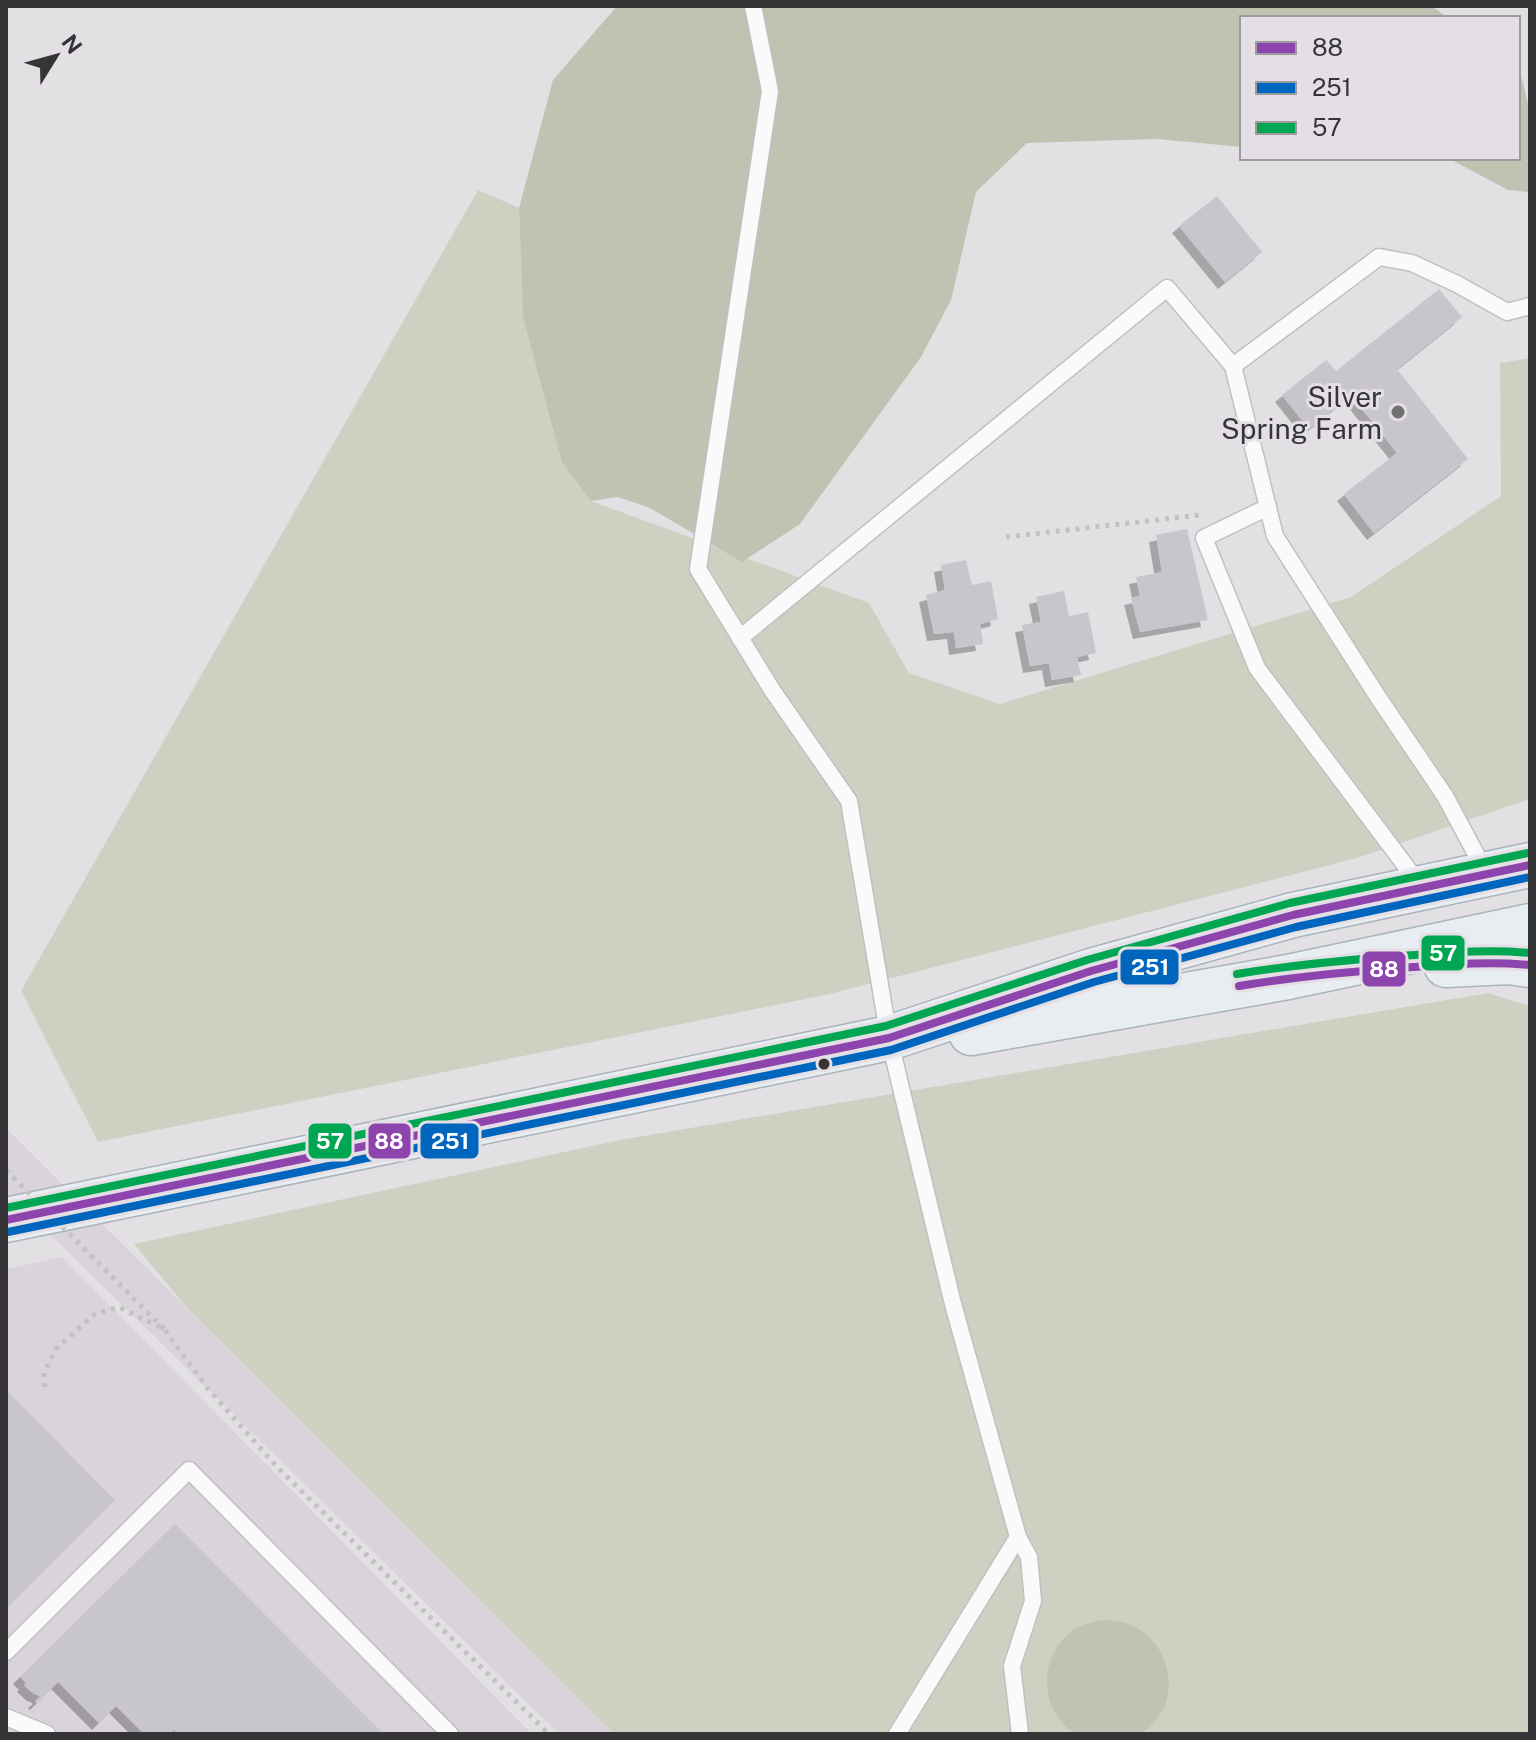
<svg xmlns="http://www.w3.org/2000/svg" width="1536" height="1740" font-family="'Public Sans',sans-serif">
	<style>
		.built { fill: #dad3dc }
		.green { fill: #ced1c2 }
		.forest { fill: #c0c3b2 }
		.building { fill: #c9c5cd; filter: url(#shadow) }
		.lines { fill: none; stroke-linecap: round; stroke-linejoin: round }
		.lane-casing { stroke: #c1bfc1; stroke-width: 19 }
		.primary-casing { stroke: #abb3ba; stroke-width: 47 }
		.path { stroke: #c2c2c2; stroke-width: 5; stroke-dasharray: 4 6; stroke-linecap: butt }
		.lane { stroke: #fbfafb; stroke-width: 16 }
		.primary { stroke: #e8edf1; stroke-width: 44 }
		.path-bridge { stroke: #c2c2c2; stroke-width: 5; stroke-dasharray: 4 6; stroke-linecap: butt }
		.bus-1-casing { stroke: #e4dfe5; stroke-width: 14 }
		.bus-2-casing { stroke: #e4dfe5; stroke-width: 14 }
		.bus-3-casing { stroke: #e4dfe5; stroke-width: 14 }
		.bus-1 { stroke: #8e44ad; stroke-width: 8 }
		.bus-2 { stroke: #0065bd; stroke-width: 8 }
		.bus-3 { stroke: #00a651; stroke-width: 8 }
		.poi-dot { fill: #727073; stroke: #e4dfe5; stroke-width: 3 }
		.bus-dot { fill: #353436; stroke: #e4dfe5; stroke-width: 3 }
		.labels { text-anchor: middle; dominant-baseline: central; stroke-width: 6; stroke-linejoin: round; paint-order: stroke }
		.poi-label { font-size: 28px; fill: #353436; stroke: #e4dfe5; text-anchor: end }
		.line-badge { stroke: #e4dfe5; stroke-width: 3 }
		.badge-label { font-size: 22px; text-anchor: middle; font-weight: bold; fill: #fff }
	</style>
	<defs>
		<filter id="shadow"><feDropShadow dx="-7" dy="7" stdDeviation="0" flood-color="#0004"/></filter>
	</defs>
	<rect width="100%" height="100%" fill="#e3e0e4"/>
	<g class="built">
		<polygon points="6,1128 614,1734 559,1734 6,1191"/>
		<polygon points="62,1257 532,1734 6,1734 6,1269"/>
	</g>
	<g class="green">
		<polygon points="478,190 519,208 523,317 591,501 869,603 909,673 1000,704 1351,597 1501,496 1500,363 1530,358 1530,799 1357,858 830,994 98,1142 21,991"/>
		<polygon points="1488,993 1530,1006 1530,1734 614,1734 188,1309 134,1244 620,1140"/>
	</g>
	<g class="forest">
		<polygon points="617,6 1432,6 1448,18 1242,18 1242,147 1157,139 1027,143 976,192 951,300 921,357 800,524 742,562 650,508 618,497 591,501 562,462 523,317 519,208 553,80"/>
		<polygon points="1518,76 1522,79 1530,112 1530,190 1528,192 1508,190 1448,158 1518,158"/>
		<path d="M1104 1620C1110 1621 1117 1621 1122 1622 1157 1630 1178 1671 1165 1705 1161 1715 1151 1727 1141 1733 1135 1736 1125 1734 1117 1734 1107 1734 1083 1737 1075 1733 1067 1730 1062 1722 1057 1716 1036 1684 1049 1637 1086 1624 1091 1622 1098 1621 1104 1620Z"/>
	</g>
	<g class="building">
		<polygon points="1217,196 1262,252 1225,282 1179,226"/>
		<polygon points="1439,289 1462,317 1397,369 1468,459 1374,533 1344,494 1397,453 1351,395 1309,429 1282,395 1326,360 1336,371"/>
		<polygon points="1187,529 1208,620 1140,632 1131,598 1140,596 1136,577 1162,572 1156,535"/>
		<polygon points="966,560 972,585 991,581 998,619 980,624 983,644 956,648 954,632 934,634 926,595 945,590 941,565"/>
		<polygon points="1064,591 1069,616 1088,612 1096,653 1077,657 1081,675 1052,680 1049,663 1030,666 1022,625 1041,622 1036,597"/>
		<polygon points="6,1390 115,1500 6,1609"/>
		<polygon points="175,1524 384,1734 178,1734 174,1730 170,1734 144,1734 116,1706 99,1723 58,1682 37,1703 35,1701 40,1697 36,1694 35,1695 24,1685 26,1683 20,1677"/>
	</g>
	<g class="lines">
		<g class="lane-casing">
			<g id="lane">
				<polyline points="753,6 770,91 698,569 772,690 849,801 889,1038 953,1304 1018,1537 1029,1557 1033,1601 1012,1666 1020,1734"/>
				<polyline points="1233,366 1275,536 1378,697 1445,796 1485,871"/>
				<polyline points="1268,507 1204,538 1257,668 1420,885"/>
				<polyline points="740,638 1167,288 1233,366 1379,257 1412,263 1457,284 1507,312 1530,306"/>
				<polyline points="6,1652 189,1470 450,1734"/>
				<polyline points="6,1717 47,1734"/>
				<polyline points="897,1734 1018,1537"/>
			</g>
		</g>
		<g class="primary-casing">
			<g id="primary">
				<polyline points="1446,965 1509,962 1530,965"/>
				<polyline points="971,1033 1288,977 1530,926"/>
				<polyline points="6,1220 889,1038 1091,971 1293,915 1530,865"/>
			</g>
		</g>
		<g class="path">
			<polyline points="1006,537 1200,515"/>
			<polyline points="45,1387 44,1373 56,1349 95,1314 119,1307 164,1329 208,1389 278,1468 549,1734"/>
		</g>
		<use href="#lane" class="lane"/>
		<use href="#primary" class="primary"/>
		<polyline class="path-bridge" points="6,1170 164,1329"/>
		<g class="bus-1-casing">
			<g id="bus-1">
				<path d="M1239 986C1292 977 1346 972 1400 968 1443 965 1486 961 1530 965"/>
				<polyline points="6,1220 889,1038 1091,971 1293,915 1530,865"/>
			</g>
		</g>
		<g class="bus-2-casing">
			<polyline id="bus-2" points="8,1232 891,1050 1094,982 1296,927 1530,877"/>
		</g>
		<g class="bus-3-casing">
			<g id="bus-3">
				<path d="M1237 974C1292 965 1346 960 1401 956 1444 953 1487 949 1530 953"/>
				<polyline points="6,1208 886,1026 1087,960 1290,903 1528,853"/>
			</g>
		</g>
		<use href="#bus-1" class="bus-1"/>
		<use href="#bus-2" class="bus-2"/>
		<use href="#bus-3" class="bus-3"/>
	</g>
	<circle class="poi-dot" cx="1398" cy="412" r="8"/>
	<circle class="bus-dot" cx="824" cy="1064" r="7"/>
	<g class="labels">
		<g class="poi-label">
			<text x="1382" y="396">Silver<tspan x="1382" dy="32">Spring Farm</tspan></text>
		</g>
	</g>
	<g class="line-badge">
		<rect x="1420" y="934" width="46" height="38" rx="8" fill="#00a651"/>
		<rect x="1119" y="948" width="61" height="38" rx="8" fill="#0065bd"/>
		<rect x="1361" y="950" width="46" height="38" rx="8" fill="#8e44ad"/>
		<rect x="419" y="1122" width="61" height="38" rx="8" fill="#0065bd"/>
		<rect x="307" y="1122" width="46" height="38" rx="8" fill="#00a651"/>
		<rect x="367" y="1122" width="45" height="38" rx="8" fill="#8e44ad"/>
	</g>
	<g class="badge-label">
		<text x="1443" y="961">57</text>
		<text x="1150" y="975">251</text>
		<text x="1384" y="977">88</text>
		<text x="450" y="1149">251</text>
		<text x="330" y="1149">57</text>
		<text x="389" y="1149">88</text>
	</g>
	<rect width="1536" height="1740" fill="none" stroke="#353436" stroke-width="16"/>
	<rect x="1240" y="16" width="280" height="144" fill="#e4dfe5" stroke="#9e9b9f" stroke-width="2"/>
	<rect x="1256" y="42" width="40" height="12" fill="#8e44ad" stroke="#9e9b9f" stroke-width="2"/>
	<text x="1312" y="56" font-size="24" fill="#353436">88</text>
	<rect x="1256" y="82" width="40" height="12" fill="#0065bd" stroke="#9e9b9f" stroke-width="2"/>
	<text x="1312" y="96" font-size="24" fill="#353436">251</text>
	<rect x="1256" y="122" width="40" height="12" fill="#00a651" stroke="#9e9b9f" stroke-width="2"/>
	<text x="1312" y="136" font-size="24" fill="#353436">57</text>
	<g transform="translate(56 56) rotate(53)" stroke="#e4dfe5" stroke-width="6" paint-order="stroke">
	<path d="M0-6L14 30L0 20L-14 30Z" fill="#353436"/>
	<text y="-12" font-size="22" font-weight="bold" text-anchor="middle" fill="#353436">N</text>
	</g>
</svg>
